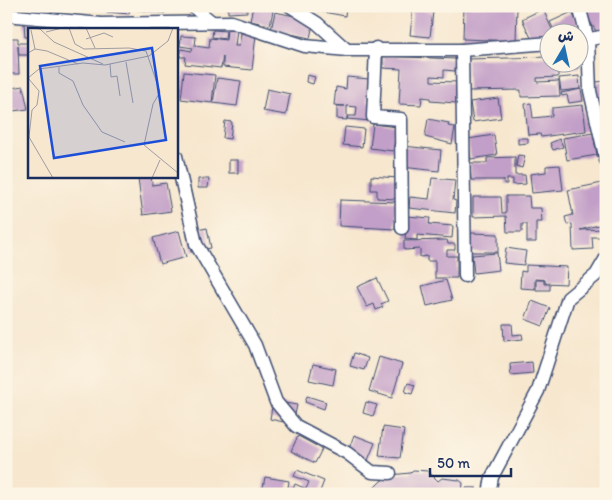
<svg xmlns="http://www.w3.org/2000/svg" width="612" height="500" font-family="Itim,'Playpen Sans Arabic',sans-serif">
	<style>
		.building { fill: #c29fc8 }
		.lines { fill: none; stroke-linecap: round; stroke-linejoin: round }
		.street-casing { stroke: #3c4b6f; stroke-width: 15 }
		.street { stroke: #fff; stroke-width: 12 }
		.inset-road { fill: none; stroke: #9f9da2; stroke-width: 1 }
		.view { fill: #1d4ed8; fill-opacity: 0.15; stroke: #1d4ed8; stroke-width: 2.5 }
		.inset-edge { fill: none; stroke: #1b2f5e; stroke-width: 2.5 }
	</style>
	<rect width="100%" height="100%" fill="#fcf5e5"/>
	<filter id="ink" filterUnits="userSpaceOnUse"><feTurbulence type="fractalNoise" baseFrequency=".02" numOctaves="2"/><feDisplacementMap in="SourceGraphic" scale="10" xChannelSelector="R" yChannelSelector="G"/><feConvolveMatrix kernelMatrix="1 2 1 2 8 2 1 2 1" color-interpolation-filters="sRGB"/></filter>
	<filter id="wash" filterUnits="userSpaceOnUse"><feTurbulence type="fractalNoise" baseFrequency=".0096" numOctaves="4" result="noise"/><feDisplacementMap in="SourceGraphic" scale="20" xChannelSelector="R" yChannelSelector="G"/><feGaussianBlur stdDeviation="1.12" result="paint"/><feColorMatrix in="noise" values="0 0 0 0 0 0 0 0 0 0 0 0 0 0 0 0 0 1.4 0 .05"/><feComposite in="paint" operator="in"/></filter>
	<g filter="url(#wash)">
		<rect width="100%" height="100%" fill="#f7e7cf"/>
		<g id="blocks">
			<g class="building">
				<polygon points="108,6 130,6 129,14 107,12"/>
				<polygon points="133,6 158,6 166,8 165,13 132,9"/>
				<polygon points="228,6 247,6 247,12 228,13"/>
				<polygon points="253,6 274,6 270,25 250,21"/>
				<polygon points="318,6 346,6 345,16 318,11"/>
				<polygon points="415,6 434,6 433,11"/>
				<polygon points="464,6 517,6 516,41 463,39"/>
				<polygon points="581,6 606,6 606,28 597,33"/>
				<polygon points="413,9 433,12 430,37 410,35"/>
				<polygon points="543,9 553,32 533,42 522,19"/>
				<polygon points="275,12 314,20 310,38 271,30"/>
				<polygon points="572,12 580,29 573,32 555,32 550,22"/>
				<polygon points="24,22 86,29 28,28 29,37 25,37"/>
				<polygon points="227,29 237,30 235,46 239,46 241,33 256,35 252,70 223,67 223,57 221,68 185,64 186,57 180,57 181,49 192,51 193,48 180,46 181,36 196,37 195,46 209,48 210,38 226,40"/>
				<polygon points="213,30 226,31 225,39 212,37"/>
				<polygon points="6,38 18,38 18,43 29,43 29,55 19,55 18,46 19,74 6,74"/>
				<polygon points="383,56 456,59 455,71 444,70 444,77 431,76 431,81 457,82 456,103 430,101 430,98 422,97 421,105 399,104 401,69 383,68"/>
				<polygon points="550,57 550,62 579,62 579,68 558,69 558,77 537,78 537,82 559,81 560,96 521,97 521,90 468,91 467,59"/>
				<polygon points="184,72 215,75 212,103 181,99"/>
				<polygon points="307,75 315,77 313,84 306,82"/>
				<polygon points="579,76 580,89 561,91 559,78"/>
				<polygon points="347,77 369,79 367,102 373,103 371,121 347,119 348,116 356,116 357,107 347,106 347,120 337,119 337,106 345,106 334,105 336,87 346,89"/>
				<polygon points="217,78 241,81 237,106 213,103"/>
				<polygon points="606,81 606,110 598,111 596,82"/>
				<polygon points="11,84 12,88 23,86 28,109 13,111 11,106 6,106 6,85"/>
				<polygon points="267,89 290,94 286,115 263,111"/>
				<polygon points="581,89 583,101 569,103 567,95 562,96 561,93"/>
				<polygon points="498,98 501,118 473,122 470,102"/>
				<polygon points="531,103 533,118 552,116 552,108 583,105 586,131 541,137 540,134 528,135 525,104"/>
				<polygon points="428,119 449,123 448,126 455,127 452,144 425,137"/>
				<polygon points="225,121 232,122 230,139 223,138"/>
				<polygon points="373,124 397,127 393,151 370,148"/>
				<polygon points="345,127 364,129 362,147 343,145"/>
				<polygon points="593,133 597,155 567,160 563,138"/>
				<polygon points="494,135 497,155 471,159 468,139"/>
				<polygon points="518,138 528,138 528,143 518,144"/>
				<polygon points="560,139 563,147 553,150 550,143"/>
				<polygon points="403,146 441,150 439,171 401,167"/>
				<polygon points="518,155 525,156 522,168 516,166"/>
				<polygon points="515,157 515,175 525,175 526,184 513,185 513,179 507,179 507,184 504,184 504,180 471,180 470,163 487,163 487,158"/>
				<rect x="229" y="160" width="9" height="13"/>
				<polygon points="6,163 10,163 11,188 6,188"/>
				<polygon points="560,165 563,190 532,193 530,174 546,172 546,166"/>
				<polygon points="151,176 152,185 166,183 171,211 143,215 138,178"/>
				<polygon points="371,176 398,178 397,199 377,198 377,190 371,190"/>
				<polygon points="432,178 455,180 453,200 456,201 455,213 409,208 410,197 429,199"/>
				<polygon points="198,179 209,179 208,188 198,188"/>
				<polygon points="602,183 606,205 606,208 603,209 606,223 580,230 604,229 604,237 592,237 593,249 573,250 572,224 567,225 565,217 573,215 568,190"/>
				<polygon points="506,196 529,196 530,208 541,208 542,222 536,222 536,242 527,242 527,224 522,224 522,232 507,232 506,216 473,217 473,197 501,197 502,213 506,213"/>
				<polygon points="340,200 397,202 395,229 339,226"/>
				<polygon points="407,216 430,218 429,224 453,226 452,238 417,235 417,240 405,239"/>
				<polygon points="207,228 211,248 191,252 187,232"/>
				<polygon points="179,231 186,257 160,264 153,238"/>
				<polygon points="471,233 498,234 498,252 471,252"/>
				<polygon points="447,240 448,244 455,244 455,250 447,250 447,256 457,256 457,278 435,278 435,261 427,261 427,256 420,257 420,249 404,250 404,241"/>
				<polygon points="506,248 526,251 524,265 504,263"/>
				<polygon points="497,253 499,270 474,273 472,255"/>
				<polygon points="526,265 567,267 566,284 545,283 545,280 535,279 535,289 520,288 521,271 526,272"/>
				<polygon points="377,278 388,301 381,304 383,307 376,310 374,304 367,307 357,287"/>
				<polygon points="446,280 452,300 427,306 422,286"/>
				<polygon points="536,280 544,280 544,284 550,284 550,290 536,290"/>
				<polygon points="532,301 550,308 543,326 525,319"/>
				<polygon points="503,324 512,324 513,335 522,334 523,339 504,341"/>
				<polygon points="354,353 368,358 364,370 350,366"/>
				<polygon points="379,357 402,364 392,398 369,391"/>
				<polygon points="532,362 533,373 511,375 510,364"/>
				<polygon points="313,364 336,369 333,385 309,380"/>
				<polygon points="408,383 415,385 412,394 405,392"/>
				<polygon points="307,396 326,402 324,409 305,402"/>
				<polygon points="273,401 297,405 293,424 270,419"/>
				<polygon points="366,402 377,405 373,416 363,413"/>
				<polygon points="383,427 404,430 400,458 379,456"/>
				<polygon points="354,435 375,443 366,465 346,457"/>
				<polygon points="298,436 322,449 315,463 291,451"/>
				<polygon points="297,470 324,481 319,494 291,494 295,484 306,489 309,482 294,476"/>
				<polygon points="413,470 428,471 438,481 442,478 459,480 463,483 462,493 373,494 373,489 381,481 391,475 410,473"/>
				<polygon points="265,477 289,481 287,494 262,493"/>
				<rect x="466" y="488" width="10" height="6"/>
			</g>
		</g>
	</g>
	<g filter="url(#ink)">
		<use href="#blocks" fill-opacity="0" stroke="#3c4b6f" stroke-width="1"/>
		<g class="lines">
			<g class="street-casing">
				<g id="street">
					<polyline points="192,6 212,22"/>
					<polyline points="290,6 317,23 347,50"/>
					<polyline points="574,6 580,10 588,40 590,91 606,160"/>
					<polyline points="6,15 101,24 231,22 305,46 347,50 462,50 550,43"/>
					<polyline points="580,41 606,36"/>
					<polyline points="376,48 373,117 401,119 402,228"/>
					<polyline points="462,50 465,276"/>
					<polyline points="176,156 196,244 255,345 276,402 296,426 347,453 372,472 390,473"/>
					<polyline points="489,494 492,477 538,391 568,298 596,275 606,258"/>
				</g>
			</g>
			<use href="#street" class="street"/>
		</g>
	</g>
	<g transform="translate(28 28)">
		<rect width="150" height="150" fill="#f7e7cf"/>
		<path class="inset-road" d="M2 0 12 1 26 14 75 36M41 0 47 16 56 21 101 20 118 23 132 64 125 76 116 117 150 145M58 0 67 20M3 2 7 21M18 4 34 0M58 11 76 5 85 9M0 25 7 21 19 23 50 36M98 34 105 75M82 36 83 49 89 48 92 68M31 39V45L45 53 55 77 74 104 97 114M0 50 11 41 55 35 77 37 121 28 140 13 145 0M0 50 11 63 9 77 4 82 1 109 25 150M124 150 132 132"/>
		<path class="view" d="M124 20 138 112 26 130 12 38Z"/>
		<rect width="150" height="150" class="inset-edge"/>
	</g>
	<rect width="612" height="500" fill="none" stroke="#fcf5e5" stroke-width="25"/>
	<g transform="translate(564 48) rotate(9)"><circle r="24" fill="#fcf5e5" stroke="#a2a6af"/>
	<path d="M0-4L9 19L0 12L-9 19Z" fill="#1f6fb2"/>
	<text y="-8" font-size="14" font-weight="bold" text-anchor="middle" fill="#1b2f5e">ش</text>
	</g>
	<path d="M430 468v8h81v-8" fill="none" stroke="#1b2f5e" stroke-width="2.5"/>
	<text x="437" y="468" font-size="15" fill="#1b2f5e" stroke="#fcf5e5" stroke-width="4" paint-order="stroke">50 m</text>
</svg>
